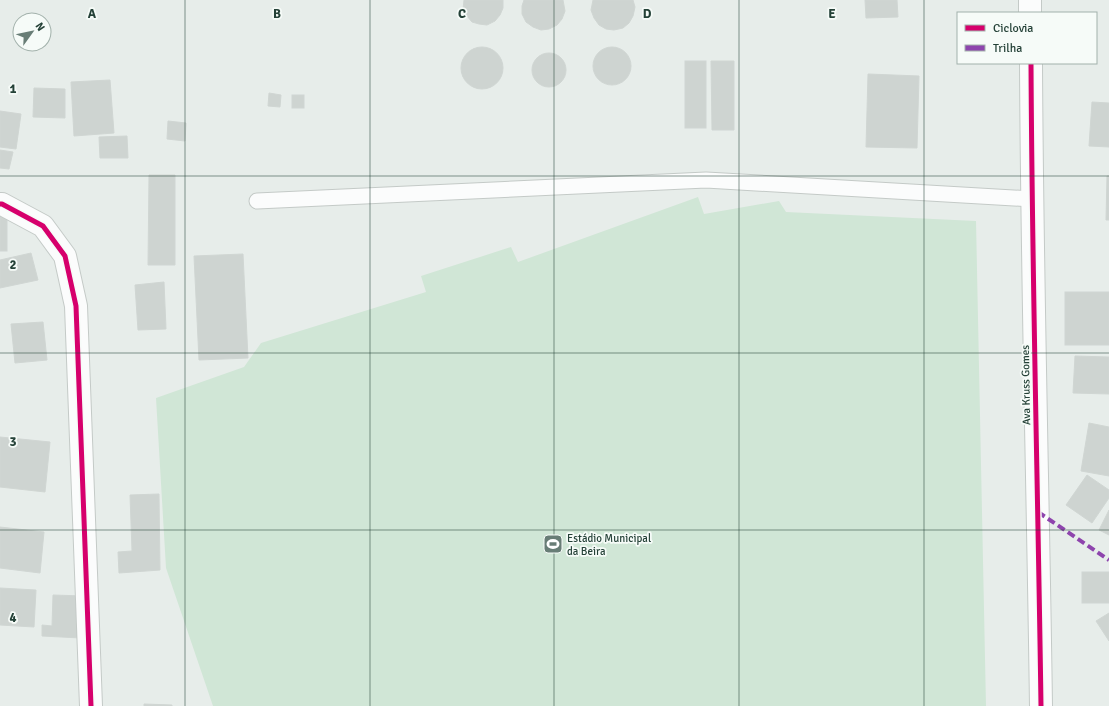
<svg xmlns="http://www.w3.org/2000/svg" width="1109" height="706" font-family="Signika,sans-serif">
	<style>
		.green { fill: #d0e6d6 }
		.building { fill: #ced4d1; stroke: #d0d6d3 }
		.lines { fill: none; stroke-linecap: round; stroke-linejoin: round }
		.service-casing { stroke: #c4cac7; stroke-width: 17 }
		.minor-casing { stroke: #c4cac7; stroke-width: 24 }
		.tertiary-casing { stroke: #c4cac7; stroke-width: 24 }
		.service { stroke: #fbfcfc; stroke-width: 15 }
		.minor { stroke: #fbfcfc; stroke-width: 22 }
		.tertiary { stroke: #fbfcfc; stroke-width: 22 }
		.quiet { stroke: #8e44ad; stroke-width: 4; stroke-dasharray: 8 4; stroke-linecap: butt }
		.cycleway-casing { stroke: #f6fbf8; stroke-width: 8 }
		.cycleway { stroke: #d6006c; stroke-width: 5 }
		.grid { fill: none; stroke: #244137; stroke-width: 1; stroke-opacity: 0.55 }
		.labels { text-anchor: middle; dominant-baseline: central; stroke-width: 3.5; stroke-linejoin: round; paint-order: stroke }
		.street-label { font-size: 11px; fill: #244137; stroke: #f6fbf8 }
		.poi-label { font-size: 11px; fill: #244137; stroke: #f6fbf8; text-anchor: start }
		.grid-label { font-size: 13px; text-anchor: middle; font-weight: bold; fill: #244137; stroke: #f6fbf8; stroke-width: 3.5; stroke-linejoin: round; paint-order: stroke }
	</style>
	<rect width="100%" height="100%" fill="#e7edea"/>
	<polygon class="green" points="698,197 704,214 779,201 786,212 976,221 986,706 213,706 166,568 156,398 244,367 261,343 426,292 421,276 511,247 518,262"/>
	<g class="building">
		<polygon points="464,0 503,0 503,8 500,15 495,21 487,25 479,24 472,22 467,16 463,9"/>
		<polygon points="524,0 563,0 565,11 562,19 557,25 549,29 541,30 533,27 526,22 522,14 522,6"/>
		<polygon points="593,0 633,0 635,7 633,16 629,23 623,28 614,30 606,29 599,25 594,18 591,10"/>
		<polygon points="865,0 897,0 898,17 866,18"/>
		<circle cx="612" cy="66" r="19"/>
		<circle cx="482" cy="68" r="21"/>
		<circle cx="549" cy="70" r="17"/>
		<rect x="685" y="61" width="21" height="67"/>
		<polygon points="711,61 734,61 734,130 712,130"/>
		<polygon points="868,74 919,76 917,148 866,147"/>
		<polygon points="110,80 114,133 74,136 71,82"/>
		<polygon points="34,88 65,89 65,118 33,117"/>
		<polygon points="269,93 281,95 280,107 268,106"/>
		<rect x="292" y="95" width="12" height="13"/>
		<polygon points="1092,102 1109,103 1109,147 1089,146"/>
		<polygon points="0,111 21,114 16,149 0,147"/>
		<polygon points="168,121 186,123 185,141 167,139"/>
		<polygon points="127,136 128,158 100,158 99,137"/>
		<polygon points="0,150 13,152 9,169 0,168"/>
		<polygon points="149,175 175,175 175,265 148,265"/>
		<polygon points="1107,176 1109,176 1109,220 1106,220"/>
		<rect x="0" y="213" width="7" height="38"/>
		<polygon points="31,253 38,280 0,288 0,260"/>
		<polygon points="243,254 248,358 199,360 194,256"/>
		<polygon points="164,282 166,329 138,330 135,285"/>
		<rect x="1065" y="292" width="44" height="53"/>
		<polygon points="43,322 47,360 15,363 11,324"/>
		<polygon points="1075,356 1109,357 1109,394 1073,393"/>
		<polygon points="1089,423 1109,427 1109,476 1081,471"/>
		<polygon points="0,437 50,442 45,492 0,487"/>
		<polygon points="1087,475 1109,490 1109,498 1092,523 1066,505"/>
		<polygon points="159,494 160,570 119,573 118,552 132,551 130,495"/>
		<polygon points="1109,510 1109,535 1099,530"/>
		<polygon points="0,527 44,532 40,573 0,568"/>
		<rect x="1082" y="572" width="27" height="31"/>
		<polygon points="0,588 36,590 34,627 0,625"/>
		<polygon points="53,595 83,596 81,638 42,636 42,625 52,626"/>
		<polygon points="1109,613 1109,641 1096,621"/>
		<polygon points="144,704 172,705 172,706 144,706"/>
	</g>
	<g class="lines">
		<g class="service-casing">
			<polyline id="service" points="257,201 706,180 1032,199"/>
		</g>
		<g class="minor-casing">
			<polyline id="minor" points="0,204 2,204 43,226 65,256 76,306 91,706"/>
		</g>
		<g class="tertiary-casing">
			<g id="tertiary">
				<polyline points="1030,0 1030,13"/>
				<path d="M1031 63C1032 277 1038 492 1041 706"/>
			</g>
		</g>
		<use href="#service" class="service"/>
		<use href="#minor" class="minor"/>
		<use href="#tertiary" class="tertiary"/>
		<polyline class="quiet" points="1038,512 1109,560"/>
		<g class="cycleway-casing">
			<g id="cycleway">
				<path d="M1031 63C1032 277 1038 492 1041 706"/>
				<polyline points="0,204 2,204 43,226 65,256 76,306 91,706"/>
			</g>
		</g>
		<use href="#cycleway" class="cycleway"/>
	</g>
	<path class="grid" d="M185 0V706M370 0V706M554 0V706M739 0V706M924 0V706M0 176H1109M0 353H1109M0 530H1109"/>
	<defs>
		<g id="stadium-square" transform="scale(1)"><rect x="-9" y="-9" width="18" height="18" rx="4" fill="#687d76" stroke="#f6fbf8"/><path d="M0-5a6.5 5 0 1 0 0 10a6.5 5 0 1 0 0-10ZM-3.5-1.8h7v3.6h-7Z" fill="#fff"/></g>
	</defs>
	<g fill-rule="evenodd">
		<use href="#stadium-square" x="553" y="544"/>
	</g>
	<g class="labels">
		<g class="street-label">
			<text transform="translate(1026 385) rotate(-91)">Ava Kruss Gomes</text>
		</g>
		<g class="poi-label">
			<text x="567" y="538">Estádio Municipal<tspan x="567" dy="13">da Beira</tspan></text>
		</g>
	</g>
	<g class="grid-label">
		<text x="92" y="18">A</text>
		<text x="277" y="18">B</text>
		<text x="462" y="18">C</text>
		<text x="647" y="18">D</text>
		<text x="832" y="18">E</text>
		<text x="13" y="93">1</text>
		<text x="13" y="269">2</text>
		<text x="13" y="446">3</text>
		<text x="13" y="622">4</text>
	</g>
	<rect x="957" y="12" width="140" height="52" fill="#f6fbf8" stroke="#a2b1ab"/>
	<rect x="965" y="25" width="20" height="6" fill="#d6006c" stroke="#a2b1ab"/>
	<text x="993" y="32" font-size="12" fill="#244137">Ciclovia</text>
	<rect x="965" y="45" width="20" height="6" fill="#8e44ad" stroke="#a2b1ab"/>
	<text x="993" y="52" font-size="12" fill="#244137">Trilha</text>
	<g transform="translate(32 32) rotate(57)"><circle r="19" fill="#f6fbf8" stroke="#a2b1ab"/>
	<path d="M0-3L7 15L0 10L-7 15Z" fill="#687d76"/>
	<text y="-6" font-size="11" font-weight="bold" text-anchor="middle" fill="#244137">N</text>
	</g>
</svg>
